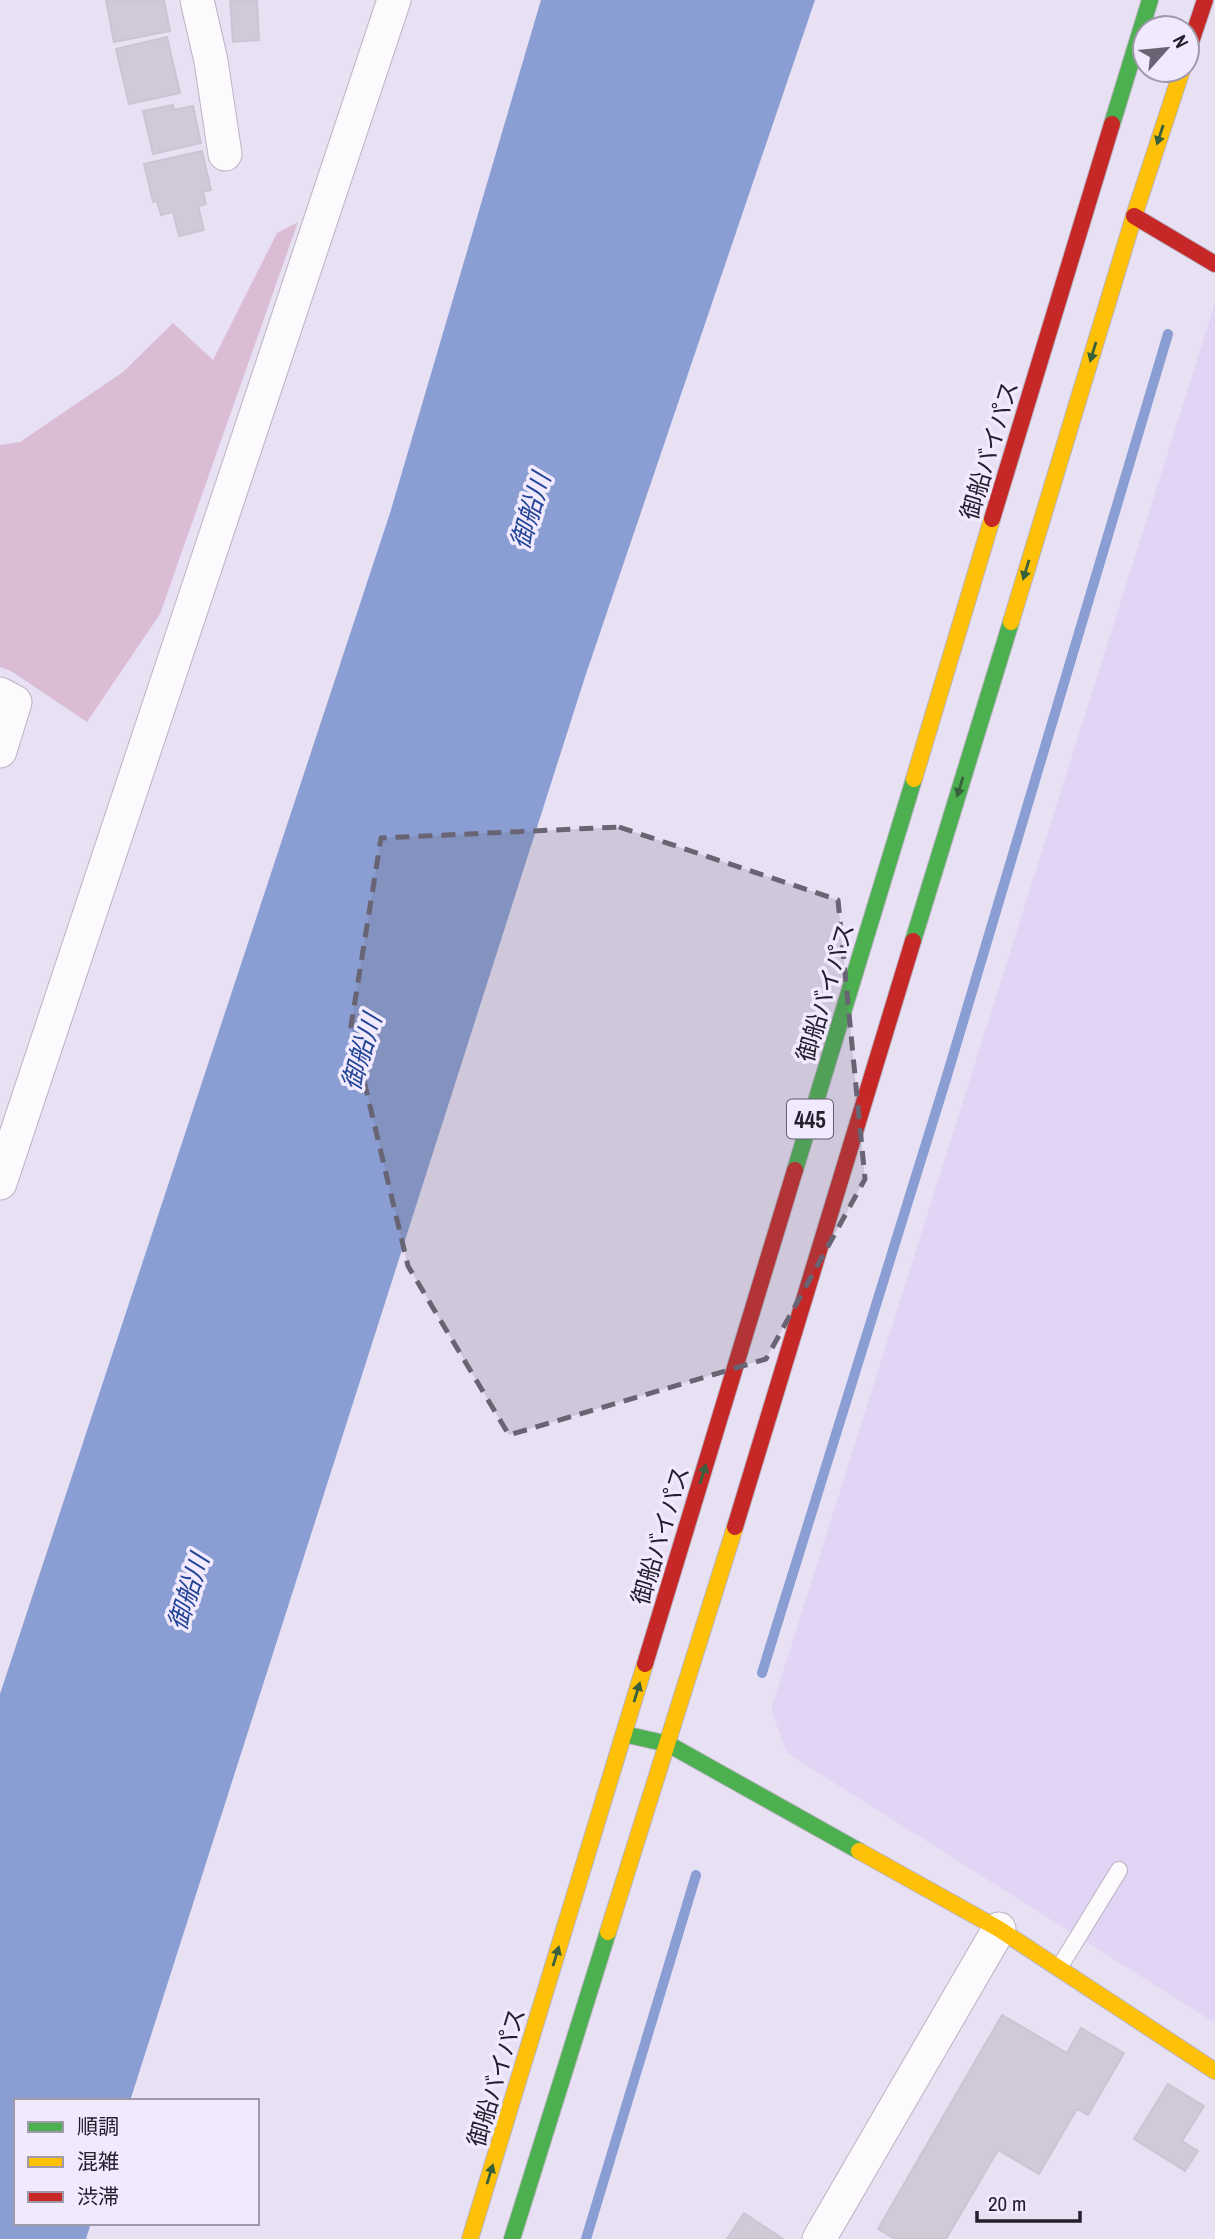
<svg xmlns="http://www.w3.org/2000/svg" width="1215" height="2239" font-family="'Archivo Narrow','Noto Sans JP',sans-serif">
	<style>
		.built { fill: #e1d4f4 }
		.green { fill: #dabcd5 }
		.water { fill: #8a9ed3 }
		.lines { fill: none; stroke-linecap: round; stroke-linejoin: round }
		.stream { stroke: #8a9ed3; stroke-width: 10 }
		.building { fill: #d1c9d7; stroke: #ccc4d2; stroke-width: 2 }
		.lane-casing { stroke: #b9b3c2; stroke-width: 18 }
		.street-casing { stroke: #b9b3c2; stroke-width: 35 }
		.fast-casing { stroke: #b9b3c2; stroke-width: 18 }
		.slow-casing { stroke: #b9b3c2; stroke-width: 18 }
		.jam-casing { stroke: #b9b3c2; stroke-width: 18 }
		.lane { stroke: #fcfafd; stroke-width: 16 }
		.street { stroke: #fcfafd; stroke-width: 33 }
		.fast { stroke: #4caf50; stroke-width: 16 }
		.slow { stroke: #ffc107; stroke-width: 16 }
		.jam { stroke: #c62828; stroke-width: 16 }
		.oneway { fill: #37603d }
		.marked { fill: #696473; fill-opacity: 0.2; stroke: #696473; stroke-width: 5; stroke-dasharray: 14 9; stroke-linejoin: round }
		.labels { text-anchor: middle; dominant-baseline: central; stroke-width: 7; stroke-linejoin: round; paint-order: stroke }
		.shield { fill: #f1e9fe; stroke: #625c6c; stroke-width: 2 }
		.shield-label { font-size: 23px; font-weight: bold; fill: #25202d }
		.street-label { font-size: 24px; fill: #25202d; stroke: #f1e9fe }
		.water-label { font-size: 26px; font-style: italic; fill: #234596; stroke: #f1e9fe }
	</style>
	<rect width="100%" height="100%" fill="#e8e1f4"/>
	<polygon class="built" points="1215,303 1215,2023 787,1753 771,1710"/>
	<polygon class="green" points="298,222 160,614 87,722 11,671 0,667 0,445 20,442 123,372 173,323 213,360 277,233"/>
	<polygon class="water" points="541,0 815,0 585,677 130,2101 16,2101 16,2223 91,2223 86,2239 0,2239 0,1694 390,513"/>
	<g class="lines">
		<g class="stream">
			<polyline points="762,1673 946,1079 1168,334"/>
			<polyline points="586,2239 696,1875"/>
		</g>
	</g>
	<g class="building">
		<polygon points="106,0 164,0 170,31 114,42"/>
		<polygon points="230,0 257,0 259,40 233,42"/>
		<polygon points="167,37 180,93 129,104 116,49"/>
		<polygon points="173,105 174,110 193,106 201,143 153,154 143,111"/>
		<polygon points="202,151 211,190 203,192 206,204 198,206 204,230 179,236 173,212 161,215 157,201 153,202 144,164"/>
		<polygon points="1002,2015 1067,2053 1081,2028 1124,2053 1088,2115 1077,2109 1039,2174 998,2150 946,2239 895,2239 878,2229"/>
		<polygon points="1168,2084 1204,2106 1182,2141 1198,2151 1185,2171 1134,2139"/>
		<polygon points="744,2213 783,2239 727,2239"/>
	</g>
	<g class="lines">
		<g class="lane-casing">
			<polyline id="lane" points="1059,1968 1119,1870"/>
		</g>
		<g class="street-casing">
			<g id="street">
				<polyline points="197,0 211,61 225,154"/>
				<polyline points="0,694 15,702 0,751"/>
				<polyline points="0,1183 394,0"/>
				<polyline points="819,2239 999,1929"/>
			</g>
		</g>
		<g class="fast-casing">
			<g id="fast">
				<polyline points="1112,124 1150,0"/>
				<polyline points="913,941 1011,622"/>
				<polyline points="795,1170 914,779"/>
				<polyline points="624,1734 668,1744 859,1851"/>
				<polyline points="512,2239 608,1932"/>
			</g>
		</g>
		<g class="slow-casing">
			<g id="slow">
				<polyline points="1011,622 1134,216 1182,70"/>
				<polyline points="914,779 992,519"/>
				<polyline points="859,1851 999,1929 1215,2071"/>
				<polyline points="608,1932 735,1527"/>
				<polyline points="470,2239 645,1664"/>
			</g>
		</g>
		<g class="jam-casing">
			<g id="jam">
				<polyline points="1187,54 1205,0"/>
				<polyline points="1134,216 1215,264"/>
				<polyline points="992,519 1112,124"/>
				<polyline points="735,1527 913,941"/>
				<polyline points="645,1664 795,1170"/>
			</g>
		</g>
		<use href="#lane" class="lane"/>
		<use href="#street" class="street"/>
		<use href="#fast" class="fast"/>
		<use href="#slow" class="slow"/>
		<use href="#jam" class="jam"/>
	</g>
	<defs><path id="oneway-solid" d="M-6-.8H1V-3.2L6.5 0L1 3.2V.8H-6Z" transform="scale(1.75)"/></defs>
	<g class="oneway">
		<use href="#oneway-solid" transform="translate(1160 135) rotate(108)"/>
		<use href="#oneway-solid" transform="translate(1093 352) rotate(107)"/>
		<use href="#oneway-solid" transform="translate(1026 570) rotate(107)"/>
		<use href="#oneway-solid" transform="translate(960 787) rotate(107)"/>
		<use href="#oneway-solid" transform="translate(703 1474) rotate(-73)"/>
		<use href="#oneway-solid" transform="translate(637 1692) rotate(-73)"/>
		<use href="#oneway-solid" transform="translate(556 1956) rotate(-73)"/>
		<use href="#oneway-solid" transform="translate(490 2174) rotate(-73)"/>
	</g>
	<path class="marked" d="M619 827 838 900 865 1179 766 1359 509 1435 408 1266 351 1026 381 838Z"/>
	<g class="labels">
		<rect class="shield" x="787" y="1099.5" width="46" height="39" rx="5"/>
		<g class="shield-label">
			<text x="810" y="1119">445</text>
		</g>
		<g class="street-label">
			<text transform="translate(989 450) rotate(-73)">御船バイパス</text>
			<text transform="translate(825 992) rotate(-73)">御船バイパス</text>
			<text transform="translate(660 1535) rotate(-73)">御船バイパス</text>
			<text transform="translate(496 2077) rotate(-73)">御船バイパス</text>
		</g>
		<g class="water-label">
			<text transform="translate(530 511) rotate(-73)">御船川</text>
			<text transform="translate(361 1052) rotate(-73)">御船川</text>
			<text transform="translate(188 1592) rotate(-72)">御船川</text>
		</g>
	</g>
	<rect x="14" y="2099" width="245" height="126" fill="#f1e9fe" stroke="#9f99aa" stroke-width="2"/>
	<rect x="28" y="2122" width="35" height="10" fill="#4caf50" stroke="#9f99aa" stroke-width="2"/>
	<text x="77" y="2134" font-size="21" fill="#25202d">順調</text>
	<rect x="28" y="2157" width="35" height="10" fill="#ffc107" stroke="#9f99aa" stroke-width="2"/>
	<text x="77" y="2169" font-size="21" fill="#25202d">混雑</text>
	<rect x="28" y="2192" width="35" height="10" fill="#c62828" stroke="#9f99aa" stroke-width="2"/>
	<text x="77" y="2204" font-size="21" fill="#25202d">渋滞</text>
	<g transform="translate(1166 49) rotate(63)"><circle r="33" fill="#f1e9fe" stroke="#9f99aa" stroke-width="2"/>
	<path d="M0-5L12 26L0 18L-12 26Z" fill="#696473"/>
	<text y="-10" font-size="19" font-weight="bold" text-anchor="middle" fill="#25202d">N</text>
	</g>
	<path d="M977 2211v10h103v-10" fill="none" stroke="#25202d" stroke-width="3.5"/>
	<text x="988" y="2211" font-size="21" fill="#25202d" stroke="#f1e9fe" stroke-width="5" paint-order="stroke">20 m</text>
</svg>
